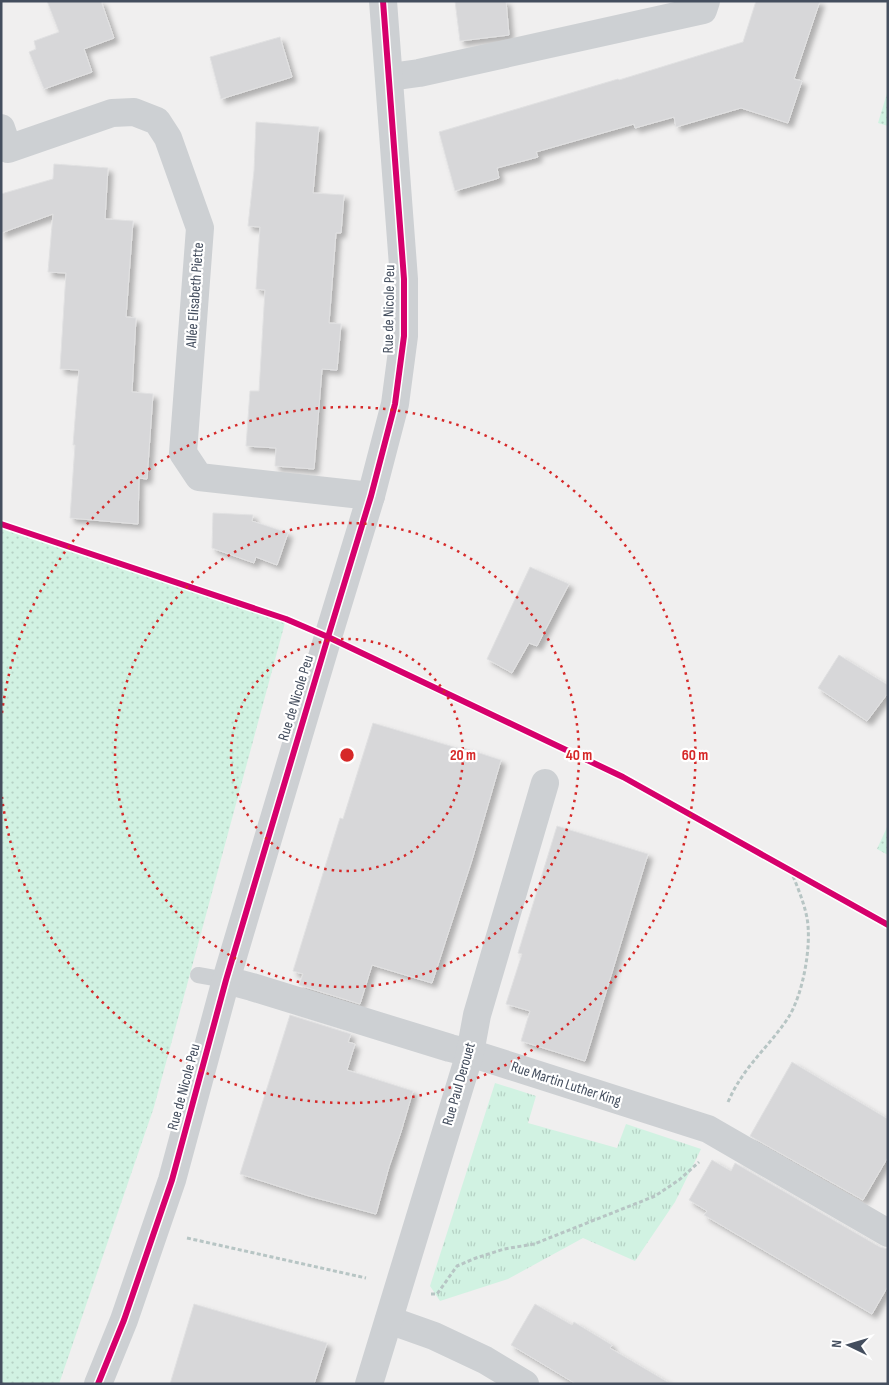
<svg xmlns="http://www.w3.org/2000/svg" width="889" height="1385" font-family="'Sofia Sans Condensed',sans-serif">
	<style>
		.grass { fill: url(#grass-dots) }
		.park { fill: url(#park-tufts) }
		.building { fill: #d7d7d9; stroke: #e1e1e2; filter: url(#shadow) }
		.lines { fill: none; stroke-linecap: round; stroke-linejoin: round }
		.path { stroke: #b7c5c4; stroke-width: 3; stroke-dasharray: 4 2.5; stroke-linecap: butt }
		.lane { stroke: #cdd0d3; stroke-width: 16 }
		.street { stroke: #cdd0d3; stroke-width: 28 }
		.cycleway-casing { stroke: #fff; stroke-width: 9 }
		.cycleway { stroke: #d6006c; stroke-width: 6 }
		.ring { fill: none; stroke: #d62828; stroke-width: 2.5; stroke-dasharray: 2.5 5 }
		.labels { text-anchor: middle; dominant-baseline: central; stroke-width: 4.5; stroke-linejoin: round; paint-order: stroke }
		.street-label { font-size: 15px; fill: #444e5e; stroke: #fff }
		.centre { fill: #d62828; stroke: #fff; stroke-width: 2.5 }
		.ring-label { font-size: 15px; text-anchor: middle; font-weight: bold; fill: #d62828; stroke: #fff; stroke-width: 4.5; stroke-linejoin: round; paint-order: stroke }
	</style>
	<defs>
		<pattern id="grass-dots" width="8" height="8" patternUnits="userSpaceOnUse" patternTransform="scale(1.25)"><rect width="8" height="8" fill="#d1f2e2"/><path d="M2 2h.1M6 6h.1" fill="none" stroke="#b5d1c4" stroke-width="1.8" stroke-linecap="round"/></pattern>
		<pattern id="park-tufts" width="24" height="20" patternUnits="userSpaceOnUse" patternTransform="scale(1.25)"><rect width="24" height="20" fill="#d1f2e2"/><path d="M3 7l-1-3M5 7V3M7 7l1-3M15 17l-1-3M17 17v-4M19 17l1-3" fill="none" stroke="#b5d1c4"/></pattern>
		<filter id="shadow"><feDropShadow dx="4.5" dy="4.5" stdDeviation="2.5" flood-color="#0004"/></filter>
	</defs>
	<rect width="100%" height="100%" fill="#f0efef"/>
	<g class="grass">
		<polygon points="888,90 888,126 878,123"/>
		<polygon points="1,524 286,619 154,1107 59,1384 1,1384"/>
		<polygon points="888,825 888,855 877,849"/>
	</g>
	<polygon class="park" points="495,1083 536,1096 528,1123 617,1148 626,1124 701,1149 675,1202 635,1261 583,1238 508,1279 440,1301 430,1286"/>
	<g class="building">
		<polygon points="47,1 101,1 114,38 84,49 92,72 44,89 29,52 36,49 34,41 59,32"/>
		<polygon points="455,1 506,1 509,35 460,41"/>
		<polygon points="756,1 820,1 794,79 802,81 788,123 741,108 676,127 674,117 635,128 634,124 536,152 538,157 497,168 499,178 455,191 439,132 618,79 619,80 743,42"/>
		<polygon points="280,37 292,77 221,99 210,57"/>
		<polygon points="256,122 319,127 313,193 344,195 341,233 336,233 329,323 341,324 337,370 322,369 314,469 275,466 276,448 246,446 250,391 259,391 265,290 256,289 260,227 248,226 254,171"/>
		<polygon points="54,164 108,168 105,219 133,221 126,317 136,318 132,392 153,394 147,479 139,478 138,524 70,518 75,445 73,445 79,370 60,369 66,273 48,272 53,214 1,233 1,194 53,179"/>
		<polygon points="213,513 253,515 252,521 288,533 277,565 256,557 254,563 212,548"/>
		<polygon points="530,567 569,584 537,646 529,643 512,673 487,659"/>
		<polygon points="839,655 888,685 888,693 867,721 818,688"/>
		<polygon points="373,723 464,750 464,748 501,760 472,860 432,983 372,965 360,1004 299,985 303,974 293,971 340,818 343,819"/>
		<polygon points="557,826 648,854 585,1061 521,1041 530,1011 506,1004 522,954 518,953"/>
		<polygon points="290,1015 351,1034 348,1042 355,1044 347,1070 413,1091 401,1132 389,1167 376,1214 309,1196 240,1174"/>
		<polygon points="792,1062 888,1119 888,1157 863,1200 750,1136"/>
		<polygon points="712,1160 731,1171 735,1163 880,1247 888,1249 888,1286 872,1314 704,1215 707,1211 689,1200"/>
		<polygon points="194,1304 327,1343 314,1384 170,1384"/>
		<polygon points="535,1304 572,1325 574,1322 612,1345 610,1348 671,1384 576,1384 511,1345"/>
	</g>
	<g class="lines">
		<g class="path">
			<path d="M728 1102C743 1067 768 1048 788 1018 803 995 812 945 807 918 804 902 797 886 791 871"/>
			<polyline points="187,1238 366,1278"/>
			<polyline points="431,1294 437,1294 457,1266 476,1258 504,1249 534,1244 655,1196 679,1180 699,1162"/>
		</g>
		<polyline class="lane" points="198,975 226,980"/>
		<g class="street">
			<polyline points="390,77 419,73 703,10 706,1"/>
			<polyline points="1,128 8,149 112,113 134,112 157,121 168,138 200,228 183,453 199,477 371,496"/>
			<polyline points="226,980 252,987 450,1048 470,1053 708,1129 888,1233"/>
			<polyline points="389,1320 434,1336 485,1360 525,1384"/>
			<polyline points="98,1384 124,1320 172,1180 226,980 328,637 371,496 395,404 404,336 404,279 383,1"/>
			<polyline points="369,1384 470,1053 477,1015 545,783"/>
		</g>
		<g class="cycleway-casing">
			<g id="cycleway">
				<polyline points="1,524 286,619 328,637 623,777 888,925"/>
				<polyline points="98,1384 124,1320 172,1180 226,980 328,637 371,496 395,404 404,336 404,279 383,1"/>
			</g>
		</g>
		<use href="#cycleway" class="cycleway"/>
	</g>
	<g class="ring">
		<circle cx="347" cy="755" r="116"/>
		<circle cx="347" cy="755" r="232"/>
		<path d="M2 713A348 348 0 1 1 2 797"/>
	</g>
	<g class="labels">
		<g class="street-label">
			<text transform="translate(195 295) rotate(-86)">Allée Elisabeth Piette</text>
			<text transform="translate(389 309) rotate(-89)">Rue de Nicole Peu</text>
			<text transform="translate(296 698) rotate(-73)">Rue de Nicole Peu</text>
			<text transform="translate(459 1084) rotate(-74)">Rue Paul Derouet</text>
			<text transform="translate(566 1084) rotate(18)">Rue Martin Luther King</text>
			<text transform="translate(184 1087) rotate(-75)">Rue de Nicole Peu</text>
		</g>
	</g>
	<circle cx="347" cy="755" r="8" class="centre"/>
	<g class="ring-label">
		<text x="463" y="760">20 m</text>
		<text x="579" y="760">40 m</text>
		<text x="695" y="760">60 m</text>
	</g>
	<rect width="889" height="1385" fill="none" stroke="#444e5e" stroke-width="5"/>
	<g transform="translate(849 1345) rotate(275)" stroke="#ffffff" stroke-width="4" paint-order="stroke">
	<path d="M0-4L9 19L0 12L-9 19Z" fill="#444e5e"/>
	<text y="-8" font-size="14" font-weight="bold" text-anchor="middle" fill="#444e5e">N</text>
	</g>
</svg>
